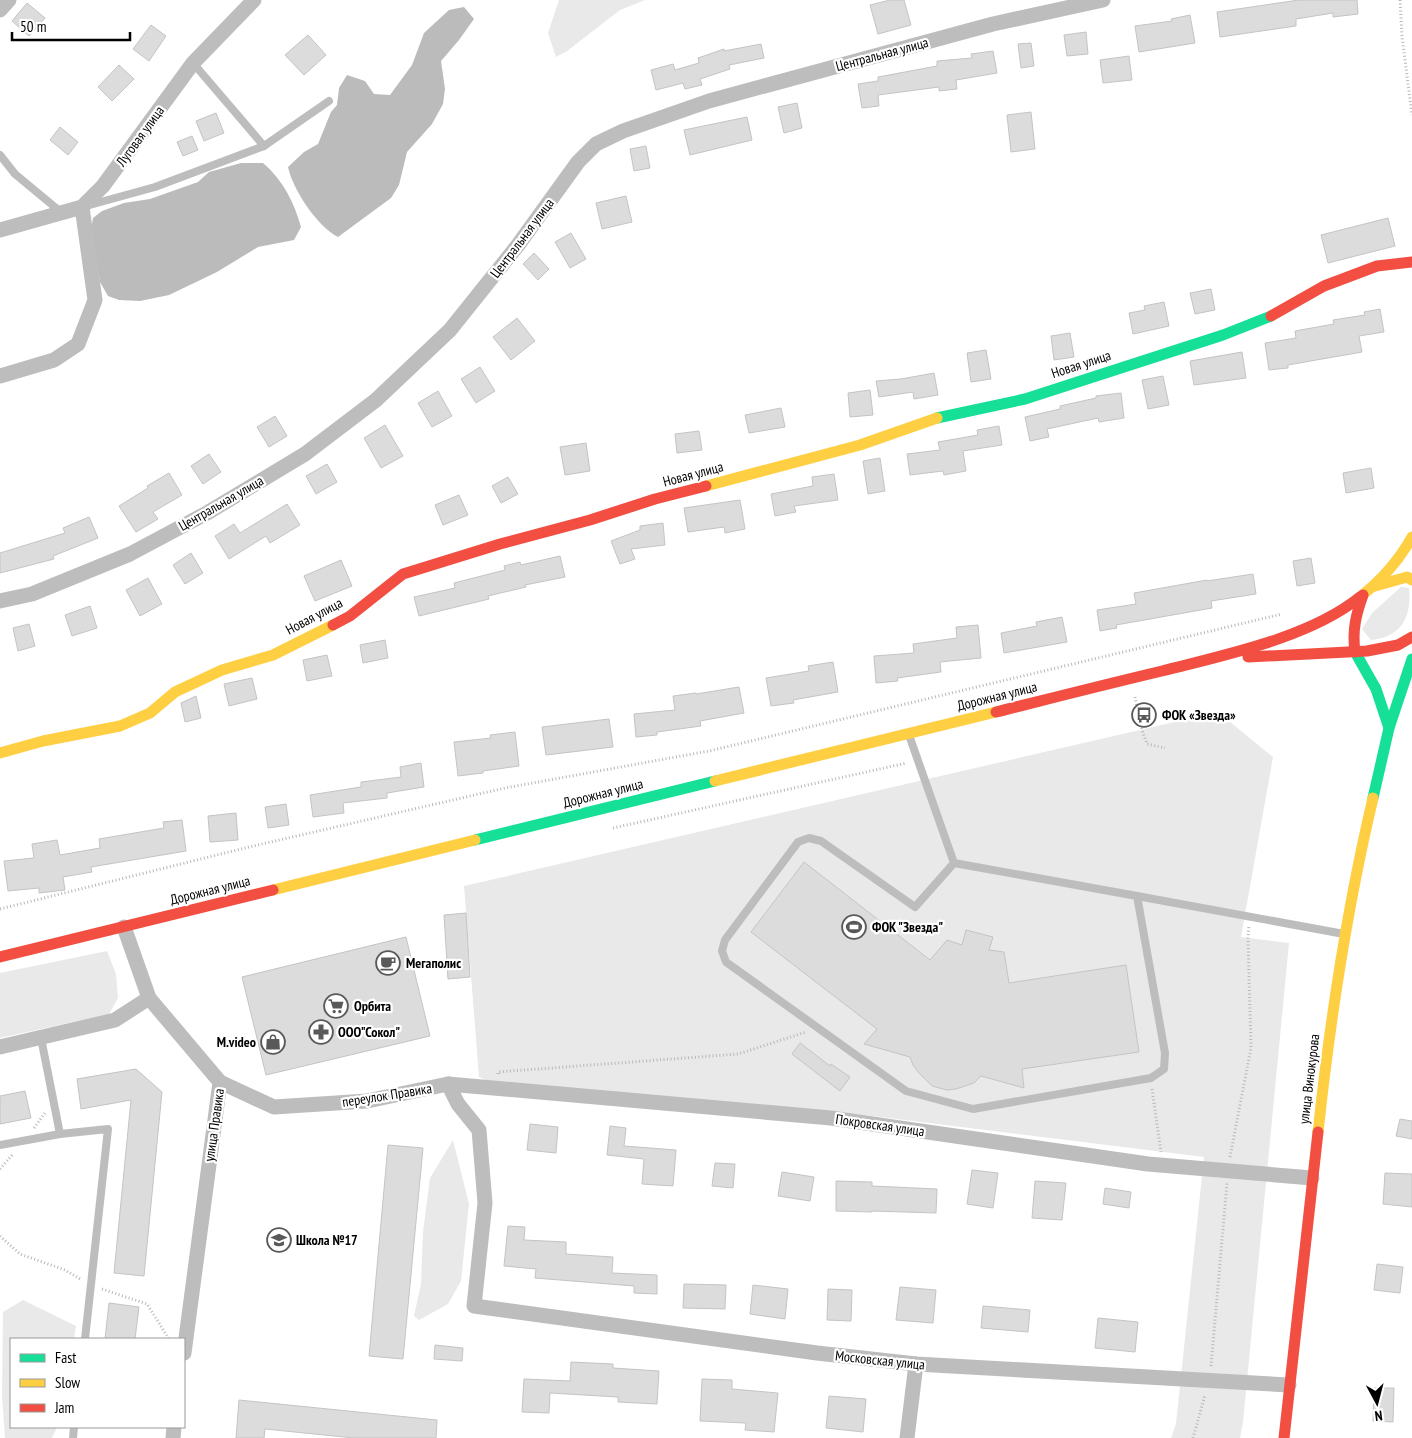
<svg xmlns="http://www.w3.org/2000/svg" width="1412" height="1438" font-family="'PT Sans Narrow',sans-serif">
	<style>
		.green { fill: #e9e9e9 }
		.water { fill: #bbb }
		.building { fill: #dcdcdc; stroke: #c4c4c4 }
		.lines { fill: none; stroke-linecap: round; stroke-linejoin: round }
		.path { stroke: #b8b8b8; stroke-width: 3; stroke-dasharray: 1 2.5; stroke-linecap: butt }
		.lane { stroke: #bdbdbd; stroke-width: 8 }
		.street { stroke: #bdbdbd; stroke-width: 15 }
		.fast { stroke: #16e098; stroke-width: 11 }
		.slow { stroke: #ffcf43; stroke-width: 11 }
		.jam { stroke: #f24e42; stroke-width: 11 }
		.labels { text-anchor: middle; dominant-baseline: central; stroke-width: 4.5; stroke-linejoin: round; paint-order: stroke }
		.street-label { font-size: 14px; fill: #000; stroke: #fff }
		.poi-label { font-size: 14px; font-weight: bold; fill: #000; stroke: #fff; text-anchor: start }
	</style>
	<rect width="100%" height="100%" fill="#fff"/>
	<g class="green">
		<polygon points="559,0 645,0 620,10 567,51 556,57 548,33"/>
		<path d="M1401 587 1409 588C1412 619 1400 637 1371 640L1362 629 1372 613Z"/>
		<polygon points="1218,712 1273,757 1241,937 1289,943 1243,1422 1240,1438 1171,1438 1176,1424 1204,1157 832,1111 488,1081 479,1077 464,886"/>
		<polygon points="107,951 116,974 118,998 109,1014 0,1038 0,973"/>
		<polygon points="453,1140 469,1204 461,1281 448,1304 419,1320 414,1316 421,1284 423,1232 430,1178"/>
		<polygon points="23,1300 76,1326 74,1339 11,1339 11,1427 57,1427 52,1438 5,1438 2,1396 3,1312"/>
	</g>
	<g class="water">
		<path d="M464 7 474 19 459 40 441 61 445 89 443 104 432 124 407 152 399 185 391 198 338 237C317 226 293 190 288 167L304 152 318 144 331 112 337 105 339 88 347 75 365 81 374 94 390 95 412 65 424 33 449 10Z"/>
		<path d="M241 163H263C283 180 294 202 301 227L294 240 258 247 217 272 169 295 140 301 119 300 108 296 100 282 91 230 93 218 102 211 124 203 150 199 198 182 209 172Z"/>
	</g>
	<g class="building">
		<polygon points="890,0 904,0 911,25 878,34 870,5"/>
		<polygon points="1299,0 1357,0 1358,14 1333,17 1333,13 1296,19 1296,26 1220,37 1217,12"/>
		<polygon points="27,3 45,18 29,36 12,21"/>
		<polygon points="1190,15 1195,43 1139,52 1135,26 1172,21 1171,19"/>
		<polygon points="151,25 166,36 149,61 133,49"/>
		<polygon points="1086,32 1088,54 1067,56 1064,35"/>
		<polygon points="308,35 326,55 304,75 285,55"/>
		<polygon points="1031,43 1034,66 1021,68 1018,44"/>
		<polygon points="761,44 764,58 729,65 730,69 700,79 702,85 685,89 683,83 656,90 651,70 673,64 675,70 699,63 698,58 724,49 724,51"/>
		<polygon points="993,51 997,73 956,80 957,89 939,91 939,87 878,95 879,106 862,108 858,84 878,81 878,77 937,66 937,61 972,58 971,54"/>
		<polygon points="1129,56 1132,80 1103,83 1100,60"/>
		<polygon points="119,65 134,79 112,101 98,87"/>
		<polygon points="797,103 802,128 784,133 778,107"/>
		<polygon points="1031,112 1035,149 1011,152 1007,115"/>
		<polygon points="216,113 224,133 204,141 196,121"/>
		<polygon points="747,117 752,140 690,155 684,130"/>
		<polygon points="60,127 78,142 68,155 50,140"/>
		<polygon points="192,136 198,150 183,156 177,142"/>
		<polygon points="646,146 650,168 634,171 630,149"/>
		<polygon points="626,196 632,222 602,229 596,203"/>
		<polygon points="1388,218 1395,246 1328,263 1321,235"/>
		<polygon points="571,233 586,259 570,268 555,242"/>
		<polygon points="534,253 549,269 538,280 523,264"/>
		<polygon points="1211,289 1215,310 1195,314 1190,293"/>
		<polygon points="1164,302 1169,326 1133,334 1129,313 1145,310 1144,306"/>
		<polygon points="1380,309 1384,332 1359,336 1362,352 1288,365 1288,368 1269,370 1265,343 1296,338 1295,331 1334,324 1333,320 1365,315 1364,312"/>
		<polygon points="517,318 535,341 511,360 493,337"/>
		<polygon points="1070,333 1074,357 1054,360 1051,336"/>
		<polygon points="986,350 991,379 971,382 967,353"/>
		<polygon points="1242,352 1246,378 1194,385 1190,361"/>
		<polygon points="480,367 495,391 476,403 461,379"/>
		<polygon points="934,373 938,395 914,399 913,392 879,397 876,381 901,379"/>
		<polygon points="1163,376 1169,405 1148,409 1142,380"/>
		<polygon points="870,390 873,415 850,417 848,393"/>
		<polygon points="438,391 452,416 432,427 418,403"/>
		<polygon points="1121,393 1124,418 1099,422 1098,418 1047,429 1049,437 1030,441 1025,417 1060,409 1060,406 1096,398 1096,396"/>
		<polygon points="781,408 785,427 749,433 745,415"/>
		<polygon points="275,416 287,436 269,447 257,427"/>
		<polygon points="385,425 403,456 381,468 364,438"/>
		<polygon points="999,426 1002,445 963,451 966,471 944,475 943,471 910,475 907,454 940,450 938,442 978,435 977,430"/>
		<polygon points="699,431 702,450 677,453 675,434"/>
		<polygon points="586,443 590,471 565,475 560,447"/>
		<polygon points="209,454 221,472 203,484 191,466"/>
		<polygon points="880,458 885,491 868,494 863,461"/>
		<polygon points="327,464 337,482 316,494 306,476"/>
		<polygon points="1371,468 1374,488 1346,493 1343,473"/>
		<polygon points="169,473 182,495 153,512 158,519 136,532 119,506 148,488 147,486"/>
		<polygon points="834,474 838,500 794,506 796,512 775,516 771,494 813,486 812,477"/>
		<polygon points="508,477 518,494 501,503 492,486"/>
		<polygon points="459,495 468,515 443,525 435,505"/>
		<polygon points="740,500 745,529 725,533 724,527 688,532 684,508"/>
		<polygon points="287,504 300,525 270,543 266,536 229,559 215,536 234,524 240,533"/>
		<polygon points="89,517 98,538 53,556 54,559 0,573 0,553 65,533 63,528"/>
		<polygon points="663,523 665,545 631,549 635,559 620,564 611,541 640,530 640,526"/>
		<polygon points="191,553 203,573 185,584 173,565"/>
		<polygon points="560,556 565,577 525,585 526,587 488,596 489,599 419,616 414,597 455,588 454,583 505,570 504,566 520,562 521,565"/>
		<polygon points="1311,558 1315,583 1297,586 1293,561"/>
		<polygon points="341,560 352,586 315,601 304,576"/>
		<polygon points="1253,574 1256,594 1211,601 1212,608 1116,625 1117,628 1100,631 1097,610 1136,604 1134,593 1207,580 1207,581"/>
		<polygon points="148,578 162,604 140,616 126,590"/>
		<polygon points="90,606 97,628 72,636 65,615"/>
		<polygon points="1062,617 1067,642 1004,653 1001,633 1037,626 1036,622"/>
		<polygon points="29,624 35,646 18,651 13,628"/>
		<polygon points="978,625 981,658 940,662 941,672 897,678 898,681 876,683 874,656 914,653 913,644 957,638 956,627"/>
		<polygon points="385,640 388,658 363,663 360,645"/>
		<polygon points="327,655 332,676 307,681 303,660"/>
		<polygon points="833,662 838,692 793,700 794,703 771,706 766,678 809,671 808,666"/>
		<polygon points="252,678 257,699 229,706 224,684"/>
		<polygon points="739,687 744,713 700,721 701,726 657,732 657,735 636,737 634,714 675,710 673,696 696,693 696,694"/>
		<polygon points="196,696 201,718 185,722 181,703"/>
		<polygon points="609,719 613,747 546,755 542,727"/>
		<polygon points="515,732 519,766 483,771 483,773 458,776 454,742 491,738 490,735"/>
		<polygon points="421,763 424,787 387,793 387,798 343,803 344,813 313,817 310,795 361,787 361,782 401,777 400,767"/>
		<polygon points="286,804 289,825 268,828 265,807"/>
		<polygon points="236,813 238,840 210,842 208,816"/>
		<polygon points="182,820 186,851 91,867 92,872 63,877 65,890 39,893 39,888 8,891 4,861 34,858 32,844 57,840 60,855 100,848 99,839 164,828 163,822"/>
		<polygon points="804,862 930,960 947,940 962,945 966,930 993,937 989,950 1004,952 1009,983 1126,965 1139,1052 1022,1069 1024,1088 981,1076 974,1083 956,1089 947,1090 932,1086 919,1073 913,1065 910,1057 864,1044 877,1029 751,932"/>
		<polygon points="466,913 470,977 448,979 444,915"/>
		<polygon points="406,937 430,1036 266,1075 242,977"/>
		<polygon points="800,1043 830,1066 831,1064 850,1077 840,1091 792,1054"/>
		<polygon points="136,1069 162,1092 144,1276 114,1273 131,1100 81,1109 77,1079"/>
		<polygon points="25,1091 31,1118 0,1124 0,1096"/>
		<polygon points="1400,1119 1412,1121 1412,1139 1396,1136"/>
		<polygon points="530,1124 558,1127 556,1153 527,1150"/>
		<polygon points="610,1126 626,1128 624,1146 676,1150 673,1186 642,1184 644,1159 607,1155"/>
		<polygon points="388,1145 423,1148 403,1359 369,1356"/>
		<polygon points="715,1163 735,1164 733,1188 712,1186"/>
		<polygon points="972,1170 998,1173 993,1208 967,1204"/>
		<polygon points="782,1172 814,1177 810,1201 778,1196"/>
		<polygon points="1385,1173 1412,1174 1412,1207 1383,1204"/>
		<polygon points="836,1181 872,1182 872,1186 937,1189 936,1213 872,1211 872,1212 836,1211"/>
		<polygon points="1035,1181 1066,1183 1062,1220 1032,1218"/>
		<polygon points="1105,1188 1131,1192 1129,1208 1103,1204"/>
		<polygon points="508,1226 525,1227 524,1240 566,1242 566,1254 613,1257 612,1273 657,1275 657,1294 634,1293 634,1286 535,1278 536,1269 504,1266"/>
		<polygon points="1377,1264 1403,1267 1400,1293 1374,1290"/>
		<polygon points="684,1284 726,1285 725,1309 683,1308"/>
		<polygon points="753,1285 788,1289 785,1319 750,1314"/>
		<polygon points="900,1287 936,1290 933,1323 896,1320"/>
		<polygon points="828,1289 852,1290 851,1321 827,1320"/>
		<polygon points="109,1303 139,1307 135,1339 105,1339"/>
		<polygon points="983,1306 1030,1310 1028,1332 981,1328"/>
		<polygon points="1098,1318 1138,1322 1135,1352 1095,1348"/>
		<polygon points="435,1345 463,1348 462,1361 434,1359"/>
		<polygon points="571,1362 613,1364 613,1368 659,1371 657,1404 618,1402 618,1397 550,1393 549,1413 522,1412 524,1379 570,1381"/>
		<polygon points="702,1379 732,1380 732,1389 778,1393 774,1432 745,1430 746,1423 700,1421"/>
		<polygon points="1374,1388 1394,1388 1393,1422 1373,1421"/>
		<polygon points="829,1396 866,1399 863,1432 826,1428"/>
		<polygon points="239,1400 437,1420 436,1438 354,1438 265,1429 264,1438 236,1438"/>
	</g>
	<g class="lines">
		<g class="path">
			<polyline points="1400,0 1402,36 1412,115"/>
			<polyline points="1135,697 1142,730 1147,744 1165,748"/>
			<polyline points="613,828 907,763"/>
			<polyline points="0,909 249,847 505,788 709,751 1282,614"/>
			<polyline points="498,1074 498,1072 738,1054 806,1032"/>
			<polyline points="1152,1089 1161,1152"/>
			<polyline points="34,1128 45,1113"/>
			<polyline points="1230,1157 1251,1048 1248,938 1249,926"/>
			<polyline points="0,1169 13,1154"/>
			<polyline points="0,1236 20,1254 65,1270 80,1279"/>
			<polyline points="102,1289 147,1304 169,1339"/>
			<polyline points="1211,1366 1227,1183"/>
			<polyline points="1193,1438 1205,1395"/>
		</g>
		<g class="lane">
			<polyline points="193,63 264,146 329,101"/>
			<polyline points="0,155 15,174 62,213"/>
			<polyline points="86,206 155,187 264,146"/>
			<polyline points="909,735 954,863 915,907 821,841 809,838 798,842 725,940 722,951 726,962 906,1091 973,1109 1151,1078 1164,1069 1165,1053 1137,896 954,863"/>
			<polyline points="1137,896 1344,934"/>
			<polyline points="41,1038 60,1134"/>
			<polyline points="0,1145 60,1134 108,1129 85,1339"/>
			<polyline points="73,1438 74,1427"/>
		</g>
		<g class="street">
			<polyline points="0,10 9,0"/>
			<polyline points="0,230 82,207 103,186 193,63 254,0"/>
			<polyline points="0,376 54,360 78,344 95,300 82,207"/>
			<polyline points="0,601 32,594 130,554 207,513 305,454 376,400 450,330 518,245 578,162 596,144 623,131 709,101 993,24 1103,0"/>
			<polyline points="124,927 149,998 220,1082 184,1353"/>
			<polyline points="0,1047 115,1020 149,998"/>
			<polyline points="220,1082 274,1107 367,1101 448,1084 458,1104 479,1130 485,1203 474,1306 817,1353 916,1364 1289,1385"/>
			<polyline points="448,1084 831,1118 1148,1164 1312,1178"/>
			<polyline points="173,1438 174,1427"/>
			<polyline points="907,1438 916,1364"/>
		</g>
		<g class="fast">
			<polyline points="937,418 1025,399 1223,335 1271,316"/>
			<polyline points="1355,652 1376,689 1389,728"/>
			<polyline points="1373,798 1389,728 1412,659"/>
			<polyline points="475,840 715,781"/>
		</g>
		<g class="slow">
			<polyline points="706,486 860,445 937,418"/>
			<polyline points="1375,586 1407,577 1412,580"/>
			<path d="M1360 597C1382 580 1398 562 1412 537"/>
			<polyline points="0,753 43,741 120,726 150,713 175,692 222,670 273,655 333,625"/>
			<polyline points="715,781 996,712"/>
			<polyline points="273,890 475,840"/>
			<path d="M1318 1132C1330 1020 1347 908 1373 798"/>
		</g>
		<g class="jam">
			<polyline points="1271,316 1324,286 1377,266 1412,262"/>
			<polyline points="333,625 350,616 403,574 500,544 590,520 655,499 706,486"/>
			<path d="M1355 652C1352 631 1356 614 1363 595"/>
			<polyline points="1248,657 1367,651 1398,645 1412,637"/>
			<path d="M996 712C1052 698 1107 684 1162 671 1224 655 1309 638 1360 597"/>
			<polyline points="0,957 273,890"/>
			<polyline points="1284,1438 1318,1132"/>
		</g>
	</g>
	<defs>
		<g id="bus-ring" transform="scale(1.25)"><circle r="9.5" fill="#fff" stroke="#595959" stroke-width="1.5"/><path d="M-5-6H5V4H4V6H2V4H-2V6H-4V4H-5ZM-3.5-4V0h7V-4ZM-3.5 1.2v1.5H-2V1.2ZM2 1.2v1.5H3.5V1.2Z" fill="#595959"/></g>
		<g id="stadium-ring" transform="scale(1.25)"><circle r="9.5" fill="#fff" stroke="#595959" stroke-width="1.5"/><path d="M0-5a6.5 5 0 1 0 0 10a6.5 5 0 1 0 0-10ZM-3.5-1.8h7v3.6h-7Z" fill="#595959"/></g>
		<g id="cafe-ring" transform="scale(1.25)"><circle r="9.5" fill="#fff" stroke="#595959" stroke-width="1.5"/><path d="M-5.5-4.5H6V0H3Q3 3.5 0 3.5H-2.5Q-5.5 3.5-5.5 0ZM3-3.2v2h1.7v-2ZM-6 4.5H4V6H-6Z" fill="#595959"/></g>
		<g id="supermarket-ring" transform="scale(1.25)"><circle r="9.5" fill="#fff" stroke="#595959" stroke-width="1.5"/><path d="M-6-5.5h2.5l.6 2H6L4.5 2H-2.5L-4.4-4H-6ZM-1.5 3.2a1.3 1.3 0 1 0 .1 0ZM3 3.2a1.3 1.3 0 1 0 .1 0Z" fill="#595959"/></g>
		<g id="pharmacy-ring" transform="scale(1.25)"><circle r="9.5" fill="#fff" stroke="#595959" stroke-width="1.5"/><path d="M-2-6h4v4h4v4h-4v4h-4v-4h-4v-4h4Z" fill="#595959"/></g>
		<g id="shop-ring" transform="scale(1.25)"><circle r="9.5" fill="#fff" stroke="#595959" stroke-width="1.5"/><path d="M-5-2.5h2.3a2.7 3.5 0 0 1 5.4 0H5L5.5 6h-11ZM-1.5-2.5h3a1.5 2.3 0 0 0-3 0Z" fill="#595959"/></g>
		<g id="school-ring" transform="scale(1.25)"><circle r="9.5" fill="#fff" stroke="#595959" stroke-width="1.5"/><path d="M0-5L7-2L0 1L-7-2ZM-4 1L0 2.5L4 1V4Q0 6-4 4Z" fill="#595959"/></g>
	</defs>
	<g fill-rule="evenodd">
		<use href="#bus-ring" x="1144" y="715"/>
		<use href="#stadium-ring" x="854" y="927"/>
		<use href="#cafe-ring" x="388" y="963"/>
		<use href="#supermarket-ring" x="336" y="1006"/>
		<use href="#pharmacy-ring" x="321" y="1032"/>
		<use href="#shop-ring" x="273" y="1042"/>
		<use href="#school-ring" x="279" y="1240"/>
	</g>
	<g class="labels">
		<g class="street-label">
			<text transform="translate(882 54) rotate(-15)">Центральная улица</text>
			<text transform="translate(140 136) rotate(-54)">Луговая улица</text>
			<text transform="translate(522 238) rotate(-53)">Центральная улица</text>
			<text transform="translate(1081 364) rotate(-18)">Новая улица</text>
			<text transform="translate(693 474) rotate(-15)">Новая улица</text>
			<text transform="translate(221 503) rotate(-30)">Центральная улица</text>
			<text transform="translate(314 616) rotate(-28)">Новая улица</text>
			<text transform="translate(997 696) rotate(-14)">Дорожная улица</text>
			<text transform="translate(603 793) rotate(-14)">Дорожная улица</text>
			<text transform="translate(210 890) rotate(-14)">Дорожная улица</text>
			<text transform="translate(1309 1079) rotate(-83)">улица Винокурова</text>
			<text transform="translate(387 1095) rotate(-9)">переулок Правика</text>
			<text transform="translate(214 1125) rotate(-82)">улица Правика</text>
			<text transform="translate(880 1125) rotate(8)">Покровская улица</text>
			<text transform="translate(880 1360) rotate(6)">Московская улица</text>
		</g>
		<g class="poi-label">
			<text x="1162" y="715">ФОК «Звезда»</text>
			<text x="872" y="927">ФОК "Звезда"</text>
			<text x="406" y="963">Мегаполис</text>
			<text x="354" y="1006">Орбита</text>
			<text x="338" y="1032">ООО"Сокол"</text>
			<text x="256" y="1042" text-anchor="end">M.video</text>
			<text x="296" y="1240">Школа №17</text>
		</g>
	</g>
	<rect x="10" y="1338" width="175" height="90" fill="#ffffff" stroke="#999999"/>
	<rect x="20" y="1354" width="25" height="8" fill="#16e098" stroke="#999999"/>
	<text x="55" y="1363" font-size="15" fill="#000000">Fast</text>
	<rect x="20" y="1379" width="25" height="8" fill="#ffcf43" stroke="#999999"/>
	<text x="55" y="1388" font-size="15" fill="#000000">Slow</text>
	<rect x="20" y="1404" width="25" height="8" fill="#f24e42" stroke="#999999"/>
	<text x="55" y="1413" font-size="15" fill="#000000">Jam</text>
	<g transform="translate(1377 1403) rotate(173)" stroke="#ffffff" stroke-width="4" paint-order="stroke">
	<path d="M0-4L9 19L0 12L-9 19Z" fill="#000000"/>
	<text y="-8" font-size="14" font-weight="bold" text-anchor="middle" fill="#000000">N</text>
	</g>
	<path d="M12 32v8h118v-8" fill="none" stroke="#000000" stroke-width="2.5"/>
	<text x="20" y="32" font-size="15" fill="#000000" stroke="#ffffff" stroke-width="4" paint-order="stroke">50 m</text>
</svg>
